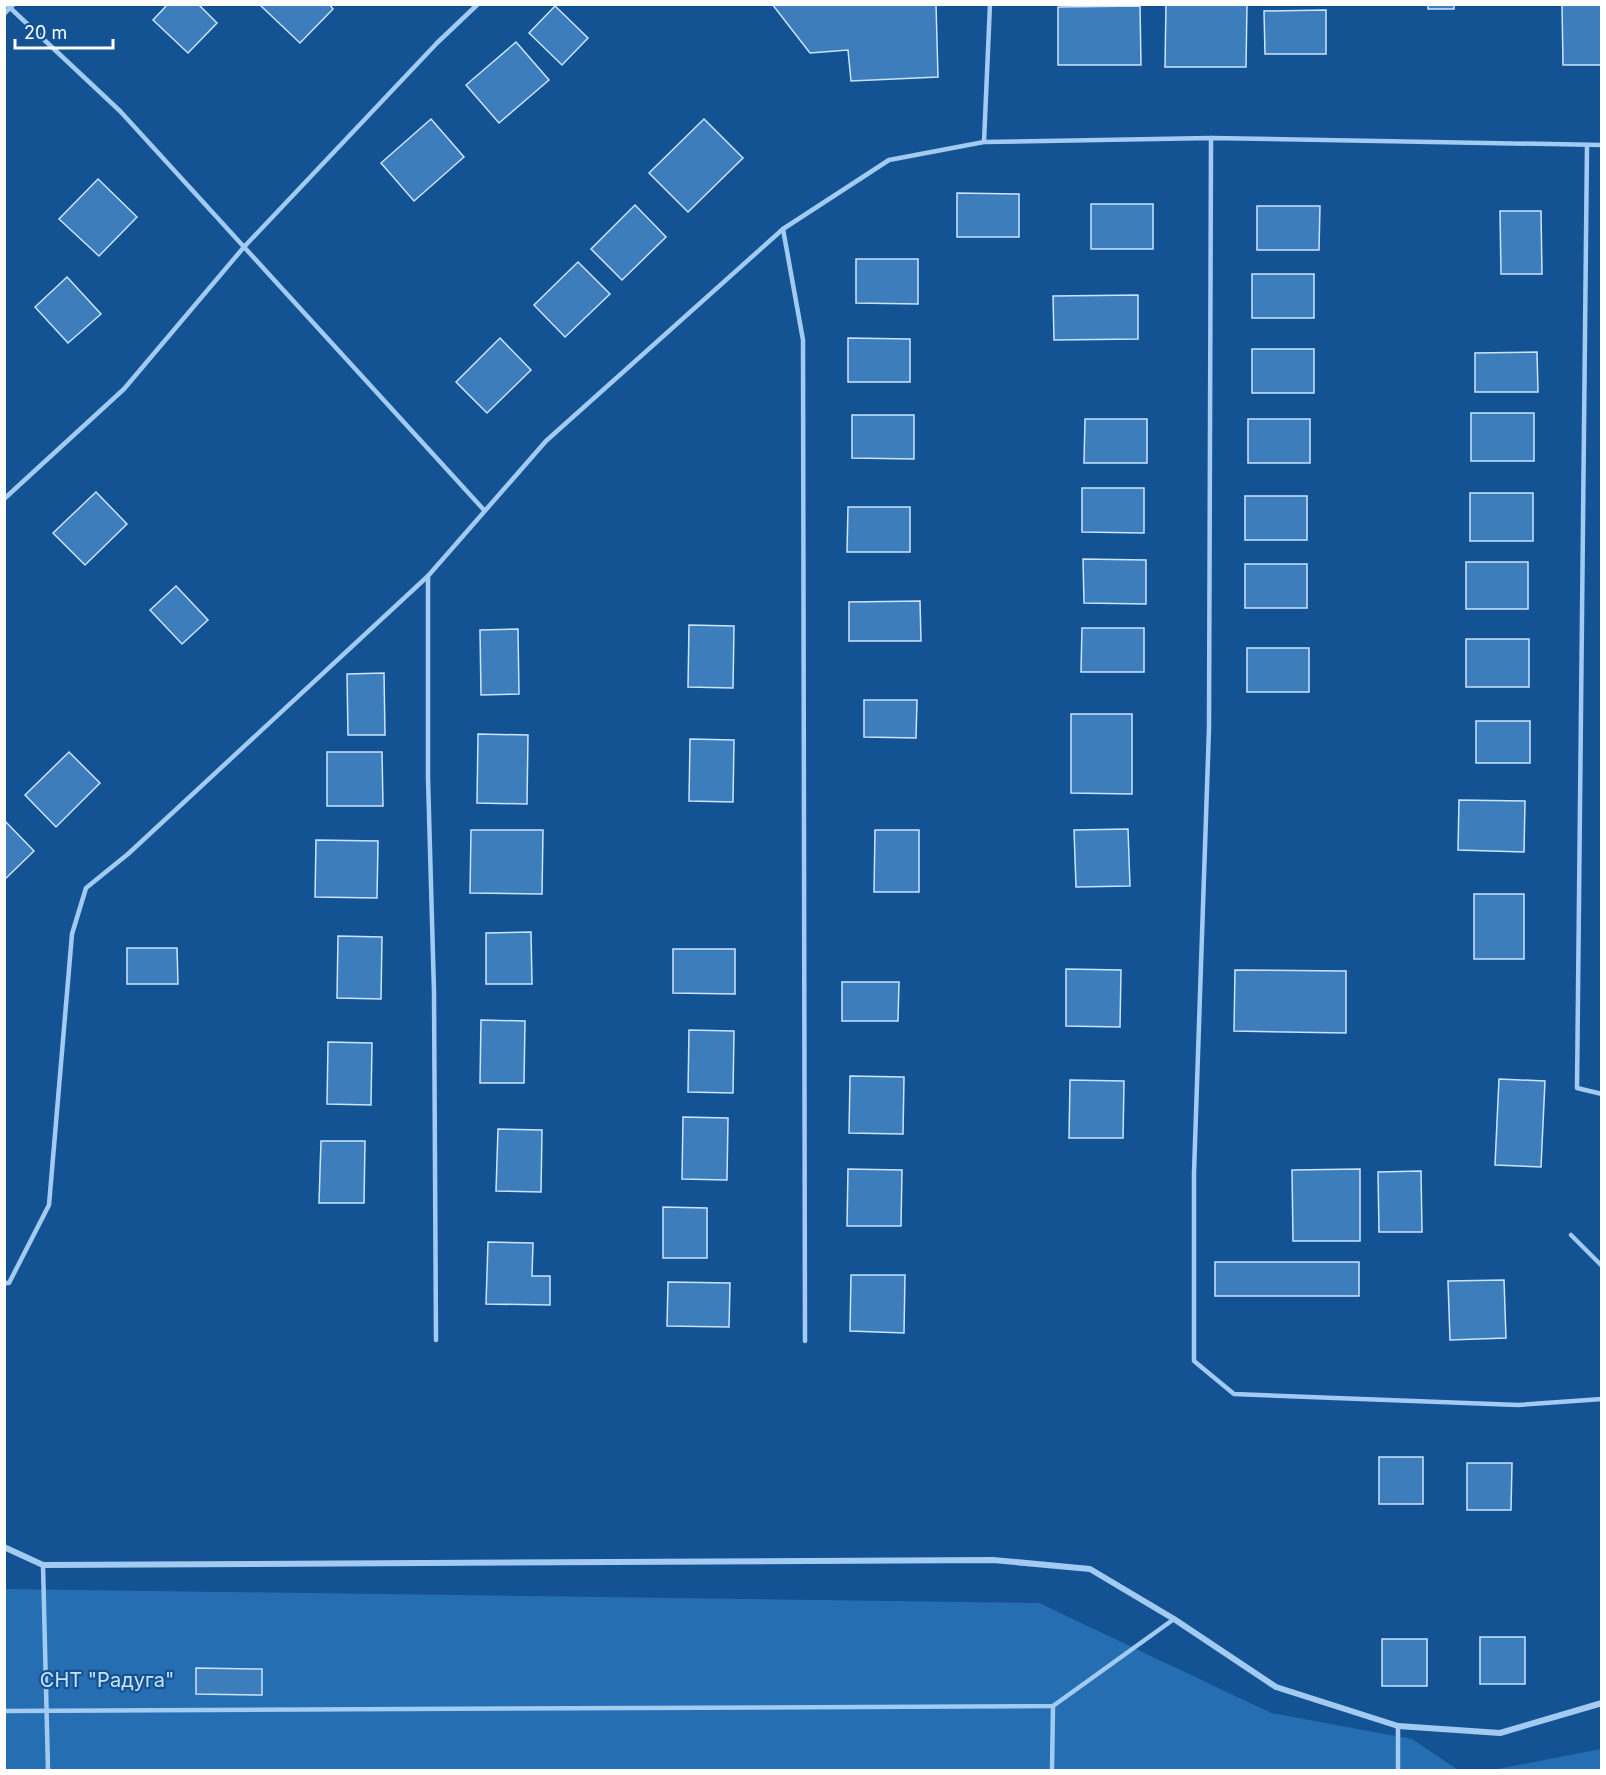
<svg xmlns="http://www.w3.org/2000/svg" width="1606" height="1775" font-family="Inter,sans-serif">
	<style>
		.green { fill: #266eb2 }
		.building { fill: #3d7dbb; stroke: #cae4fc; stroke-width: 1.5 }
		.lines { fill: none; stroke-linecap: round; stroke-linejoin: round }
		.service { stroke: #a3cbf2; stroke-width: 4.5 }
		.minor { stroke: #a3cbf2; stroke-width: 6 }
		.labels { text-anchor: middle; dominant-baseline: central; stroke-width: 4.5; stroke-linejoin: round; paint-order: stroke }
		.park-label { font-size: 20px; fill: #cae4fc; stroke: #145393 }
	</style>
	<rect width="100%" height="100%" fill="#145393"/>
	<g class="green">
		<polygon points="5,1589 1039,1603 1271,1713 1412,1739 1458,1770 5,1770"/>
		<polygon points="1601,1749 1601,1770 1493,1770"/>
	</g>
	<g class="building">
		<polygon points="168,4 198,4 217,23 188,53 153,20"/>
		<polygon points="329,4 333,9 300,43 260,5"/>
		<polygon points="772,4 936,4 938,77 851,81 848,50 810,53"/>
		<polygon points="1166,4 1247,4 1246,67 1165,67"/>
		<rect x="1428" y="4" width="26" height="5"/>
		<polygon points="1562,4 1602,4 1602,65 1563,65"/>
		<polygon points="555,6 588,38 562,65 529,33"/>
		<polygon points="1140,6 1141,65 1058,65 1058,7"/>
		<polygon points="1326,10 1326,54 1265,54 1264,11"/>
		<polygon points="516,42 549,80 499,123 466,85"/>
		<polygon points="431,119 464,157 414,201 381,163"/>
		<polygon points="704,119 743,158 688,212 649,173"/>
		<polygon points="98,179 137,217 99,256 59,219"/>
		<polygon points="957,193 1019,194 1019,237 957,237"/>
		<rect x="1091" y="204" width="62" height="45"/>
		<polygon points="635,205 666,237 622,280 591,249"/>
		<polygon points="1257,206 1320,206 1319,250 1257,250"/>
		<polygon points="1500,211 1541,211 1542,274 1501,274"/>
		<polygon points="856,259 918,259 918,304 856,303"/>
		<polygon points="578,262 610,294 565,337 534,305"/>
		<rect x="1252" y="274" width="62" height="44"/>
		<polygon points="67,277 101,314 68,343 35,307"/>
		<polygon points="1138,295 1138,339 1054,340 1053,296"/>
		<polygon points="500,338 531,370 487,413 456,382"/>
		<polygon points="848,338 910,339 910,382 848,382"/>
		<rect x="1252" y="349" width="62" height="44"/>
		<polygon points="1537,352 1538,392 1475,392 1475,353"/>
		<rect x="1471" y="413" width="63" height="48"/>
		<polygon points="852,415 914,415 914,459 852,458"/>
		<polygon points="1085,419 1147,419 1147,463 1084,463"/>
		<rect x="1248" y="419" width="62" height="44"/>
		<polygon points="1082,488 1144,488 1144,533 1082,532"/>
		<polygon points="96,492 127,524 85,565 53,533"/>
		<rect x="1470" y="493" width="63" height="48"/>
		<rect x="1245" y="496" width="62" height="44"/>
		<polygon points="848,507 910,507 910,552 847,552"/>
		<polygon points="1083,559 1146,560 1146,604 1084,603"/>
		<rect x="1466" y="562" width="62" height="47"/>
		<rect x="1245" y="564" width="62" height="44"/>
		<polygon points="176,586 208,620 182,644 150,610"/>
		<polygon points="920,601 921,641 849,641 849,602"/>
		<polygon points="689,625 734,626 733,688 688,687"/>
		<polygon points="1082,628 1144,628 1144,672 1081,672"/>
		<polygon points="518,629 519,694 481,695 480,630"/>
		<rect x="1466" y="639" width="63" height="48"/>
		<rect x="1247" y="648" width="62" height="44"/>
		<polygon points="384,673 385,735 348,735 347,674"/>
		<polygon points="864,700 917,700 916,738 864,737"/>
		<polygon points="1071,714 1132,714 1132,794 1071,793"/>
		<rect x="1476" y="721" width="54" height="42"/>
		<polygon points="478,734 528,735 527,804 477,803"/>
		<polygon points="690,739 734,740 733,802 689,801"/>
		<polygon points="69,752 100,783 56,827 25,795"/>
		<polygon points="327,752 382,752 383,806 327,806"/>
		<polygon points="1459,800 1525,801 1524,852 1458,850"/>
		<polygon points="4,820 34,851 4,880"/>
		<polygon points="1128,829 1130,886 1076,887 1074,830"/>
		<polygon points="471,830 543,830 542,894 470,893"/>
		<polygon points="875,830 919,830 919,892 874,892"/>
		<polygon points="316,840 378,841 377,898 315,897"/>
		<rect x="1474" y="894" width="50" height="65"/>
		<polygon points="531,932 532,984 486,984 486,933"/>
		<polygon points="338,936 382,937 381,999 337,998"/>
		<polygon points="127,948 177,948 178,984 127,984"/>
		<polygon points="673,949 735,949 735,994 673,993"/>
		<polygon points="1066,969 1121,970 1120,1027 1066,1026"/>
		<polygon points="1235,970 1346,971 1346,1033 1234,1031"/>
		<polygon points="842,982 899,982 898,1021 842,1021"/>
		<polygon points="481,1020 525,1021 524,1083 480,1083"/>
		<polygon points="689,1030 734,1031 733,1093 688,1092"/>
		<polygon points="328,1042 372,1043 371,1105 327,1104"/>
		<polygon points="850,1076 904,1077 903,1134 849,1133"/>
		<polygon points="1499,1079 1545,1081 1541,1167 1495,1165"/>
		<polygon points="1070,1080 1124,1081 1123,1138 1069,1138"/>
		<polygon points="683,1117 728,1118 727,1180 682,1179"/>
		<polygon points="498,1129 542,1130 541,1192 496,1191"/>
		<polygon points="321,1141 365,1141 364,1203 319,1203"/>
		<polygon points="848,1169 902,1170 901,1226 847,1226"/>
		<polygon points="1360,1169 1360,1241 1293,1241 1292,1170"/>
		<polygon points="1421,1171 1422,1232 1379,1232 1378,1172"/>
		<polygon points="663,1207 707,1208 707,1258 663,1258"/>
		<polygon points="488,1242 533,1243 532,1276 550,1276 550,1305 486,1304"/>
		<rect x="1215" y="1262" width="144" height="34"/>
		<polygon points="851,1275 905,1275 904,1333 850,1331"/>
		<polygon points="1504,1280 1506,1338 1450,1340 1448,1281"/>
		<polygon points="668,1282 730,1283 729,1327 667,1326"/>
		<rect x="1379" y="1457" width="44" height="47"/>
		<polygon points="1467,1463 1512,1463 1511,1510 1467,1510"/>
		<rect x="1480" y="1637" width="45" height="47"/>
		<rect x="1382" y="1639" width="45" height="47"/>
		<polygon points="196,1668 262,1669 262,1695 196,1694"/>
	</g>
	<g class="lines">
		<g class="service">
			<polyline points="6,4 120,111 484,510"/>
			<polyline points="4,14 14,4"/>
			<polyline points="1211,138 1209,728 1194,1173 1194,1361 1234,1394 1518,1405 1602,1399"/>
			<polyline points="984,142 990,4"/>
			<polyline points="1587,145 1577,1088 1602,1094"/>
			<polyline points="783,229 803,340 805,1341"/>
			<polyline points="4,499 124,389 244,247 437,43 478,4"/>
			<polyline points="1571,1235 1602,1266"/>
			<polyline points="4,1283 9,1283 49,1205 72,934 86,888 128,854 428,576"/>
			<polyline points="436,1340 434,992 428,778 428,576 546,441 783,229 889,160 984,142 1211,138 1602,145"/>
			<polyline points="43,1565 48,1770"/>
			<polyline points="4,1711 1053,1706 1174,1619"/>
			<polyline points="1052,1770 1053,1706"/>
			<polyline points="1398,1770 1398,1726"/>
		</g>
		<polyline class="minor" points="4,1547 43,1565 993,1560 1090,1569 1174,1619 1276,1687 1398,1726 1500,1733 1602,1703"/>
	</g>
	<g class="labels">
		<g class="park-label">
			<text x="107" y="1680">СНТ "Радуга"</text>
		</g>
	</g>
	<rect width="1606" height="1775" fill="none" stroke="#ffffff" stroke-width="12"/>
	<path d="M15 39v9h98v-9" fill="none" stroke="#ffffff" stroke-width="3"/>
	<text x="24" y="39" font-size="18" fill="#ffffff" stroke="#145393" stroke-width="4.5" paint-order="stroke">20 m</text>
</svg>
